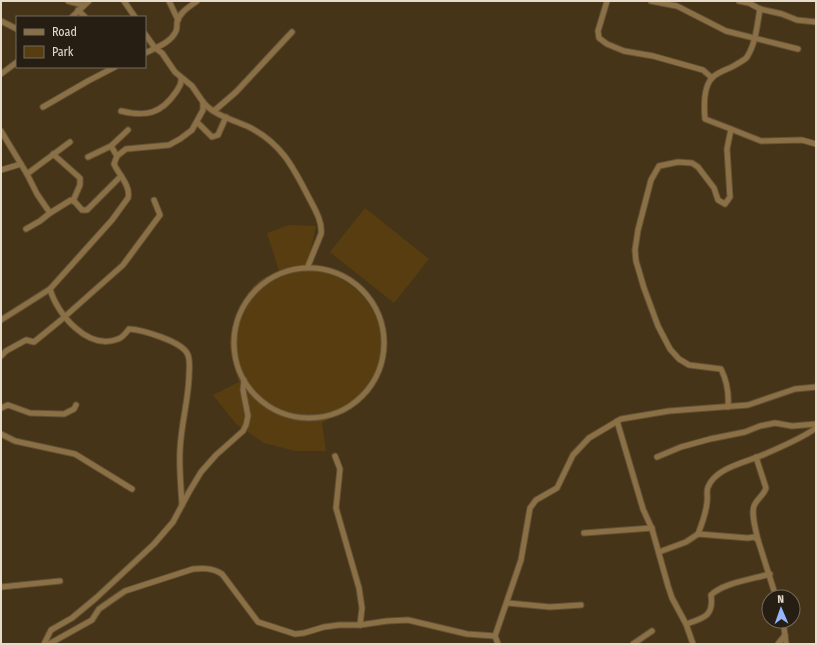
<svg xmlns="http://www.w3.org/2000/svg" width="817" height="645" font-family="'Fira Sans Condensed',sans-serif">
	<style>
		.green { fill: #573d0f }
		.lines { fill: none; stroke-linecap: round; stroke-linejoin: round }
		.minor-casing { stroke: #635238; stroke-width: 7 }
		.minor { stroke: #8b7046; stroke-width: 5 }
	</style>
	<rect width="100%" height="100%" fill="#463418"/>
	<g class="green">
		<polygon points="365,208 429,259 394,303 330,252"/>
		<path d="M289 225 316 226 307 267C314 268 323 268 328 270 333 272 337 276 341 279 351 285 361 293 368 303 386 327 385 365 367 389 355 405 338 414 322 423L326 451H295L264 443 236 424 213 395 239 382C235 371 231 358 230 346 229 327 244 291 260 280 266 276 273 274 279 271L267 233Z"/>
	</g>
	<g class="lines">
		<g class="minor-casing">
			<g id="minor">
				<polyline points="68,1 83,5"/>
				<polyline points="124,1 135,17"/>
				<polyline points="169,1 178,20"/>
				<polyline points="607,1 598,31 599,38 607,44 624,51 653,56 703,70 712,78"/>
				<polyline points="651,1 677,6 726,31 798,49"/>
				<polyline points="739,1 749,3 760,9"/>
				<polyline points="78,10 85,17"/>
				<polyline points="72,17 89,1"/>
				<polyline points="1,21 17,29"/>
				<path d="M145 53C155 48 171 43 176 31 177 29 177 25 177 22 180 12 189 7 197 1"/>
				<polyline points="1,74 17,62"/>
				<path d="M203 102C214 116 235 120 251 128 281 144 292 165 307 194 313 206 323 221 321 234L308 266"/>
				<polyline points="43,107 88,81 115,67"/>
				<path d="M121 111C146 117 161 114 176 92 179 87 182 84 181 78"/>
				<polyline points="214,111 236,92 292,32"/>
				<polyline points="197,122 212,137 218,135 226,117"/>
				<polyline points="731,129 761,141 802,140 816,144"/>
				<polyline points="1,131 27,174 37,194 50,213 71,200 75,202 82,210 87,210 121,176"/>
				<polyline points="111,146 128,130"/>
				<polyline points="53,154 80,178 80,185 73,201"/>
				<polyline points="88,157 111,146 117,156"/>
				<polyline points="1,170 21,164"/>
				<polyline points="27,174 70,142"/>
				<polyline points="26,229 40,221 50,213"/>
				<circle cx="309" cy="343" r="75"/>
				<path d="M50 289 112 220 128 198C131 186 119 175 114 164L117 156 126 149 169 145 180 139 192 130 203 110V102L192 86 175 72 162 53 155 48 145 34"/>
				<path d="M1 320 50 289C57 314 88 351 118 339 122 338 126 333 129 329 143 330 180 341 187 353 191 359 189 370 189 377 188 402 181 425 180 450 179 468 181 487 182 505"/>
				<polyline points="1,356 6,351 26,340 34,342 61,320 123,265 160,215 154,200"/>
				<path d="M728 407C729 394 727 381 721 369L689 365 679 359 670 349 658 326 644 288 636 261 635 250 638 230 651 180 659 166 678 162 692 163 698 167 714 188 718 200 725 204 730 197 727 149 731 129 705 119C704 108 703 86 713 77 719 71 730 69 737 64 740 62 745 60 747 57 756 43 757 25 760 9L782 14 797 20 816 22"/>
				<polyline points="1,408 8,405 30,413 64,414 74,409 76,405"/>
				<polyline points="617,421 643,509 652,529 668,586 672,598 686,624 693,644"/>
				<polyline points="1,434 15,441 75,454 132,489"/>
				<polyline points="335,456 340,469 336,508 359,588 362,608 360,625"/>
				<polyline points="657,457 681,447 710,439 745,432 760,426 775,423 792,426 816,424"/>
				<path d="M756 457 766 488C764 495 758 498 755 504 750 511 756 531 758 540"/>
				<polyline points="584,533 652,528"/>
				<path d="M698 534C702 524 706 513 707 502 708 497 706 491 708 487 716 467 748 462 765 454 779 448 804 437 816 428"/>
				<polyline points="659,552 686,542 698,534 748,538 754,537 758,540 776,597"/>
				<polyline points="1,587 60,581"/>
				<polyline points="507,603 550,607 581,605"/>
				<path d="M686 624C704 618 714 616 711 595 723 583 753 579 770 574"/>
				<polyline points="785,635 786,644"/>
				<polyline points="44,644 51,630 72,618 96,598 154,544 173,522 189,492 201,472 216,455 243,431 246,425 248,416 243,390 244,380"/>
				<path d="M49 644 92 620 99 609 125 591 193 569C204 568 213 568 222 574L258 622 295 634 304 633 324 627 339 625H360L387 621 408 620 467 634 495 636"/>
				<polyline points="498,644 495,636 521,560 530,508 536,500 557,488 573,455 589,438 621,419 669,411 748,405 795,389 816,387"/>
				<polyline points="633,644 652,631"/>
				<polyline points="778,644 785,635 783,621"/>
			</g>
		</g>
		<use href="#minor" class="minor"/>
	</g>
	<rect width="817" height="645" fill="none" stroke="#e7dbcb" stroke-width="4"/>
	<rect x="16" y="16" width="130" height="52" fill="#261e12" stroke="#736a5c"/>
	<rect x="24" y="29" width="20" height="6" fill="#8b7046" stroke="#736a5c"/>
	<text x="52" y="36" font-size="12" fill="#e7dbcb">Road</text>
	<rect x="24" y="46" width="20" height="12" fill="#573d0f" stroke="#736a5c"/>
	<text x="52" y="56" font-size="12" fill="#e7dbcb">Park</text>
	<g transform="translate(781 609) rotate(358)"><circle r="19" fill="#261e12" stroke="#736a5c"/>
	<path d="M0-3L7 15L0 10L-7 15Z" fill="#97b6fd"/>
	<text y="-6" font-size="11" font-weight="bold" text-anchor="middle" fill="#e7dbcb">N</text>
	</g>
</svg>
